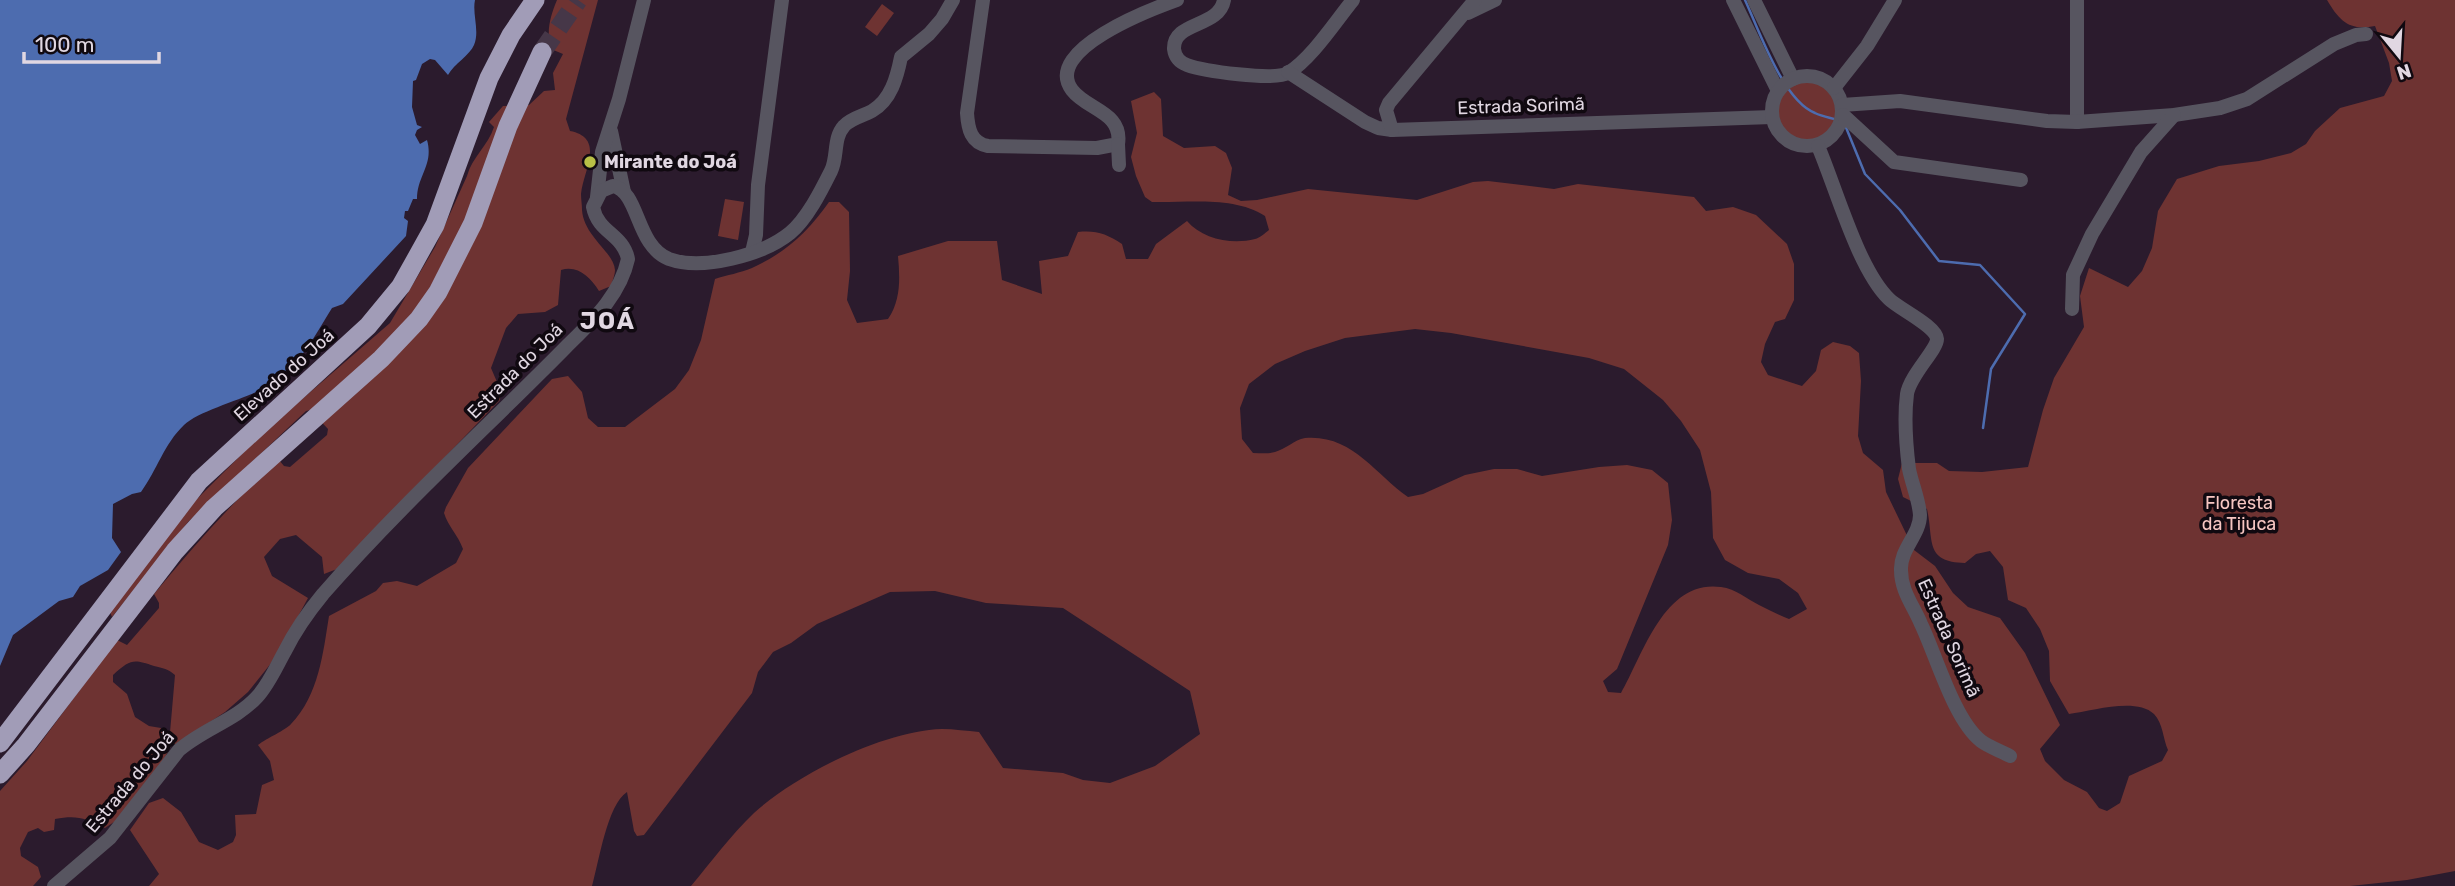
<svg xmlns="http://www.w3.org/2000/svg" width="2455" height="886" font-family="Rubik,sans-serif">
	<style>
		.green { fill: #6e3332; fill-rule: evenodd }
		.water { fill: #4d6caf }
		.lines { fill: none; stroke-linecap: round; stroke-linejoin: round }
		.stream { stroke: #4d6caf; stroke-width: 2.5 }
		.highway-tunnel { stroke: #463748; stroke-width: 19; stroke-dasharray: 19 10; stroke-linecap: butt }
		.minor { stroke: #575560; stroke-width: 14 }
		.highway { stroke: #a19cb7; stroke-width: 19 }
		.poi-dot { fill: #b9c046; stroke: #100910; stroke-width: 2.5 }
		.labels { text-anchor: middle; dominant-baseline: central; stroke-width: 7; stroke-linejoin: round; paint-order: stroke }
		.street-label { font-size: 18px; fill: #e1d7e2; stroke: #100910 }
		.poi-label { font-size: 18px; font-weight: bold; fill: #e1d7e2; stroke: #100910; text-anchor: start }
		.park-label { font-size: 18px; fill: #f6c6c2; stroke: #100910 }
		.district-label { font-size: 24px; font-weight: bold; letter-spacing: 2px; fill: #e1d7e2; stroke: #100910 }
	</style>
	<rect width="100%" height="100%" fill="#2b1b2d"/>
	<g class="green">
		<path d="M557 0H598L566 119 570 131C606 138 583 171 581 194 581 199 582 205 582 210 584 237 614 252 615 270 615 275 612 282 611 286L599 291C590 277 578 265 561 270L558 305 545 312 518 314 506 328 491 368 500 389V400L337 569 324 574 322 557 296 535 280 539 264 557 272 576 308 598 276 657 248 692 225 712 177 744H169L175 675C168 669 163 668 154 666 133 659 131 659 113 675V682L127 694 135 717 149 726 161 728 168 751 163 762 117 820 105 828C85 818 77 815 55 819L54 830 44 832 38 828 28 832 20 848 21 856 38 867 41 877 33 886H0V791L27 761 117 640 127 645 159 608V603L154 594C194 546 232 502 279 460L284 466 290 467 327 435 328 429 310 410 306 411 188 522 112 617 110 612 182 514 263 433 390 323 435 247 467 176C472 157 488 146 494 127L489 122 503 106 529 105 544 91 555 90 553 73 563 54 551 49C546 31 550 17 557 0Z"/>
		<path d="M2327 0H2455V871L2407 880 2350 886H691C711 862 731 835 754 813 797 774 883 731 942 729 954 729 967 731 979 732L1003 768 1063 773 1083 780 1110 783 1155 766 1200 734 1190 691 1063 608 986 603 935 591 890 592 817 624 791 643 773 652 758 672 752 693 644 835 637 836 634 831 627 792C607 805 599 862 592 886H149L159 874 130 830 149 803 163 798 181 812 199 842 218 850 233 842 236 835 235 815 256 814 262 785 274 780 270 761 258 745C267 738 286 730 291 724 319 695 323 653 329 616L376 591 383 583 397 581 417 586 456 563 463 549C458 535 448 526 444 513L446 507 468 468 552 379 568 376 582 392 588 418 598 427H625L675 389 689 370 701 340 715 279C727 275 740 273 752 268 785 253 808 232 829 202H839L849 212 850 271 847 300 857 323 888 319C901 300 900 278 898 256L948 241H997L1002 280 1042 294 1039 261 1068 256 1078 232C1096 230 1107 234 1122 244L1126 259H1148L1156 244 1187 221C1202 239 1232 245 1255 239 1260 238 1265 233 1269 230L1265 216C1234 196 1188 203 1152 202L1145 197 1136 176 1131 157 1137 133 1131 101 1154 92 1161 99 1163 136 1184 148 1215 146 1226 153 1232 168 1228 195 1241 201 1257 200 1308 189 1417 200 1473 182 1488 181 1554 189 1578 184 1694 197 1706 211 1733 207 1756 215 1787 244 1794 264V300L1785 319 1775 322 1765 344 1761 362 1768 375 1802 386 1816 371 1821 350 1833 342 1850 346 1859 353 1861 381 1858 436 1863 453 1883 470 1886 492 1914 550 1935 566 1953 593 1968 607 2000 618 2025 653 2060 725 2040 749 2045 761 2064 780 2087 792 2099 808 2107 811 2120 803 2129 776 2162 761 2168 750C2163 739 2163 723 2154 714 2136 697 2092 711 2069 714L2050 681 2049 651 2040 629 2026 608 2008 600 2003 567 1990 551 1976 554 1965 563C1924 562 1934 540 1927 509L1903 497 1898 479 1902 463H1937L1949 471 1982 472 2028 467 2043 410 2054 378 2084 327 2080 296 2089 268 2128 287 2142 271 2152 248 2158 211 2177 179 2219 166 2259 161 2291 153 2306 144 2315 131 2340 108 2384 96 2392 81 2389 63 2375 26C2350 31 2340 22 2327 0ZM1415 329 1451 333 1589 358 1624 369 1663 400 1681 421 1700 450 1711 492 1713 538 1725 560 1748 573 1779 579 1798 593 1807 609 1789 619C1779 615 1769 610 1759 605 1747 599 1736 589 1721 587 1664 579 1643 655 1621 693L1608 692 1603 681 1617 669 1668 545 1672 520 1668 483 1652 470 1627 465 1599 467 1542 476 1517 469H1494L1465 475 1423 494 1408 497C1375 474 1352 434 1305 438 1294 440 1286 449 1275 452 1269 454 1260 453 1253 453L1242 439 1240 408 1249 384 1275 364 1305 351 1345 338Z"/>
		<polygon points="882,4 894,13 877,36 865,27"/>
		<circle cx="1807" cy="112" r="31"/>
		<polygon points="725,199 744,202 738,240 718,236"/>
	</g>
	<path class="water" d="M0 0H475C472 14 480 31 474 45 470 55 454 64 448 75L435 60 430 59 422 64 416 80 413 81 412 107 417 125 422 127 417 130 415 135 420 144 427 140C434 165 417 175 417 199H413L408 211H405L404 218 408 221 406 236 343 304 332 308C311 342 296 373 258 391 240 400 197 412 184 425 164 444 157 470 141 492L132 494 113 504 112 538 121 552 108 570 80 586 73 597 59 601 13 635 0 666Z"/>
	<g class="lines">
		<g class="stream">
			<path d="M1745 0C1759 30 1783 101 1815 113 1823 117 1833 118 1841 121"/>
			<polyline points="1845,125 1865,174 1900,210 1939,261 1980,265 2025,314 1991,369 1983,428"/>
		</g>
		<polyline class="highway-tunnel" points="542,52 578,0"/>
		<g class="minor">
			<path d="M983 0 967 113C968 129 971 143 988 146L1097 148 1118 144C1123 112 1087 110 1072 90 1042 50 1152 9 1177 0"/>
			<path d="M1224 0C1219 28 1173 21 1174 49 1175 57 1179 62 1187 65 1203 71 1274 81 1288 73 1312 58 1335 22 1353 0"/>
			<polyline points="1733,0 1778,91"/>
			<polyline points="1754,0 1793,79"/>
			<polyline points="2077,0 2077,122"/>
			<polyline points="1468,13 1495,0"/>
			<polyline points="1288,72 1365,122 1378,128 1392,130 1772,117"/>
			<circle cx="1807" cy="111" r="35"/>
			<polyline points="1834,88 1867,46 1895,0"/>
			<polyline points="1842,105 1900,101 2047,121 2077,122 2174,115 2220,108 2247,99 2334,44 2356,35 2366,34"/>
			<polyline points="1843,115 1894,162 2021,180"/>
			<polyline points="1392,130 1386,110 1389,103 1475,0"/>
			<polyline points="611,131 624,192"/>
			<polyline points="1118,144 1119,165"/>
			<path d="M1818 146C1836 188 1858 269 1889 299 1899 309 1936 326 1937 339 1937 350 1910 375 1907 394 1904 417 1906 445 1909 469 1912 484 1919 500 1920 515 1920 535 1900 549 1901 570 1901 591 1913 605 1921 624 1936 655 1954 720 1981 741 1989 747 2001 751 2010 756"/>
			<polyline points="597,197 602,152 619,99 644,0"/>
			<polyline points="752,252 756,235 758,185 782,0"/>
			<polyline points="2072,309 2073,275 2092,234 2141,152 2174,115"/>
			<path d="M54 886 110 838 179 750C203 729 236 720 257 697 269 684 276 667 285 651 295 631 309 611 323 594 399 507 484 430 565 348 591 322 620 296 628 259 623 234 598 233 593 207L601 191 613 186C640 192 635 245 669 259 702 271 763 255 790 233 807 219 821 191 831 171 838 157 833 138 844 126 851 118 863 116 872 111 891 100 897 77 901 57L929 34 942 19 953 0"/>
		</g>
		<g class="highway">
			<polyline points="0,743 199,481 368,326 401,286 435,225 489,78 511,35 535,0"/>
			<polyline points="0,774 26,745 175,551 214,508 381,359 419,319 438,292 473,223 508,126 542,52"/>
		</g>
	</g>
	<circle class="poi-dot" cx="590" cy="162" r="7"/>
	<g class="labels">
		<g class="street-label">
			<text transform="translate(1521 106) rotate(-2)">Estrada Sorimã</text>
			<text transform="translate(515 371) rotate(-45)">Estrada do Joá</text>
			<text transform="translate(284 375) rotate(-42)">Elevado do Joá</text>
			<text transform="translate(1949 638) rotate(66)">Estrada Sorimã</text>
			<text transform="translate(130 782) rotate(-50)">Estrada do Joá</text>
		</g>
		<g class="poi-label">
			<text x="604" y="162">Mirante do Joá</text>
		</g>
		<g class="park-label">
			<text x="2239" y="503">Floresta<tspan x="2239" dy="21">da Tijuca</tspan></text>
		</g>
		<g class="district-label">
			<text x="608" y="321">JOÁ</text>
		</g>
	</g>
	<g transform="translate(2399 56) rotate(162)" stroke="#100910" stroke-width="5" paint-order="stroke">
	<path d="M0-5L12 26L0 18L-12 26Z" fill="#e1d7e2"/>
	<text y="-10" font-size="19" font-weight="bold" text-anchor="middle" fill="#e1d7e2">N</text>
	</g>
	<path d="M24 52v10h135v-10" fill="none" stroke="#e1d7e2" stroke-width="3.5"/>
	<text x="35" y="52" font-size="21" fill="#e1d7e2" stroke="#100910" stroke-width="5" paint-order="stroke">100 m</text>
</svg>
